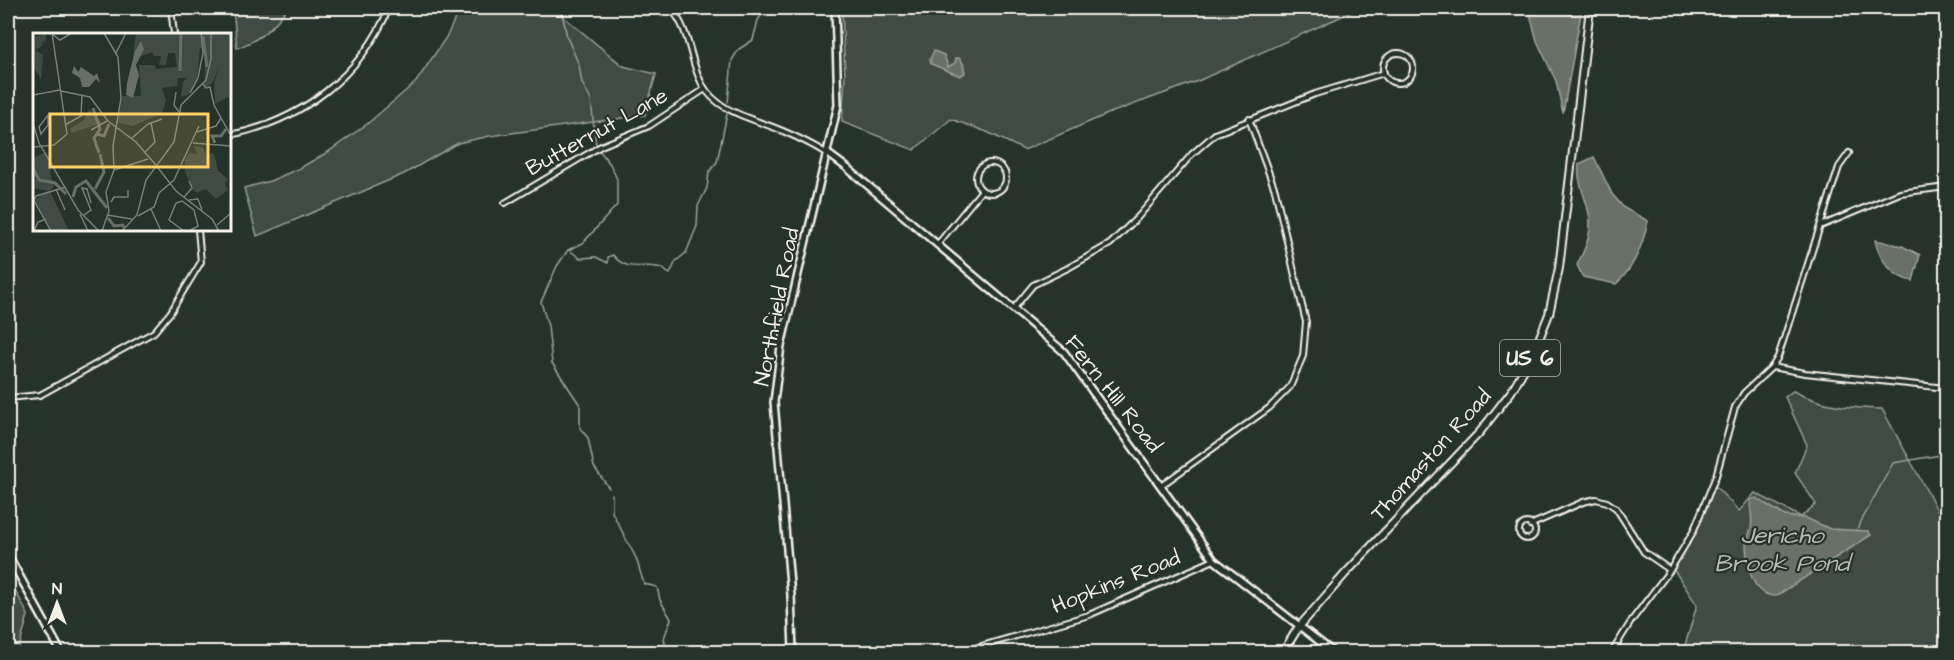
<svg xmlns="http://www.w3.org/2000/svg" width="1954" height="660" font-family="'Architects Daughter',sans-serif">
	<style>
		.green { fill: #414b45; stroke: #9a9e96; stroke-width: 1.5 }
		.water { fill: #676f68; stroke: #9fa39b; stroke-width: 1.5 }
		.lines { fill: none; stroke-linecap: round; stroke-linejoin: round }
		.stream { stroke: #9fa39b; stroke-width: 1.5 }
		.street-casing { stroke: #f4f1e8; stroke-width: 8 }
		.secondary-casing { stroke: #f4f1e8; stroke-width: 10 }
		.primary-casing { stroke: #f4f1e8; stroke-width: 10 }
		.street { stroke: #26332d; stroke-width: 4 }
		.secondary { stroke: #26332d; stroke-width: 5 }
		.primary { stroke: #26332d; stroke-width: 6 }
		.labels { text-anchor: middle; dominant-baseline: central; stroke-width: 4.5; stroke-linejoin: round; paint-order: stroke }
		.shield { fill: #26332d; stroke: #b6b8b0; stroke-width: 1.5 }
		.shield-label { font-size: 21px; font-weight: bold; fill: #f4f1e8 }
		.street-label { font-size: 22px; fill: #f4f1e8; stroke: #26332d }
		.water-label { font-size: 24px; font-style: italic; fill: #bcbdb5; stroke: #26332d }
		.inset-river { fill: none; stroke: #676f68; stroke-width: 3 }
		.inset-road { fill: none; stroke: #787f78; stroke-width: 1.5 }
		.view { fill: #ffd166; fill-opacity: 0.15; stroke: #ffd166; stroke-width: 3 }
		.inset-edge { fill: none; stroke: #f4f1e8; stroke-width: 3 }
	</style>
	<rect width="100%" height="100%" fill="#26332d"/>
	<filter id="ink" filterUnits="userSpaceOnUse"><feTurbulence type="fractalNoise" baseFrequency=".0167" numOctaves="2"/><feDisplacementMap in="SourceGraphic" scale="12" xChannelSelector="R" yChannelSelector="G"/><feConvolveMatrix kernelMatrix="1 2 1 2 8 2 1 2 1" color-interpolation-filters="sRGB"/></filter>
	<g filter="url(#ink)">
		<g class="green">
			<path d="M233 8H287C275 26 258 41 237 48Z"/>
			<polygon points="460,8 553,8 623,66 656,74 645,115 490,136 458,143 404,174 257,236 244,188 270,181 300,168 328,152 367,124 416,82 447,36"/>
			<polygon points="842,8 1360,8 1198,81 1110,113 1024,150 987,132 951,119 914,150 842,122 845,76"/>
			<path d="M1793 391C1822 406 1850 408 1882 409L1940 515 1946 514V652H1683L1697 605 1674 570 1701 523 1715 486 1739 511 1755 493 1801 517 1816 504 1795 473 1807 445 1785 397Z"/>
			<polygon points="8,576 28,615 18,652 8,652"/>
		</g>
		<g class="water">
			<polygon points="1532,8 1582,8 1563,113 1556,81 1537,41 1530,14"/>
			<polygon points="934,51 944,55 948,67 955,63 956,58 959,58 963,63 965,73 960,76 931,64 930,59"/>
			<path d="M1594 157 1612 194 1624 208 1648 221C1643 244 1634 269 1616 284L1583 277 1577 265C1583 253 1590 239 1590 225 1591 204 1576 187 1579 164Z"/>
			<path d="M1875 240 1902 246 1920 255 1913 281C1894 279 1878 258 1875 240Z"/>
			<path d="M1756 498 1785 516 1806 518 1830 529 1868 531 1871 535 1776 596C1752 596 1747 565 1746 545 1746 539 1750 534 1751 528 1753 520 1750 508 1750 500Z"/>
		</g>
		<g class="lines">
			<g class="stream">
				<polyline points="561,8 567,37 579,65 582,83 591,100 596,146 610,164 617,179 617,205 583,243 568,250 557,266 541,302 548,326 552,363 580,405 580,428 588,438 594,467 609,488"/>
				<polyline points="728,102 732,60 739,49 753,40 758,20 767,8"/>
				<path d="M569 250 580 258 596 257 608 263V257L613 255C628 275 649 261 663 269 665 270 667 273 670 274L676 261 686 253 697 226 698 206 707 188 709 172 717 162 727 114"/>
				<polyline points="612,494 612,512 636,558 644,584 657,587 660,600 671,619 664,638 667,652"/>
				<polyline points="1856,531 1893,463 1946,454"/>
			</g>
			<g class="street-casing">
				<g id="street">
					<polyline points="171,8 174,34"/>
					<path d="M670 8C690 28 689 59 702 84 718 114 757 119 785 132 799 138 813 145 826 153"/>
					<circle cx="1398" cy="68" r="15"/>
					<path d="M230 135C301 121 361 76 389 8"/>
					<circle cx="991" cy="178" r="15"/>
					<polyline points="505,203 601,146 649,126 705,89"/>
					<polyline points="1823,225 1900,193 1946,187"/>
					<polyline points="937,245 982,190"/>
					<polyline points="1014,308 1033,285 1068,268 1110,244 1138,217 1192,154 1215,134 1315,94 1384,73"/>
					<polyline points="1772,367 1805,373 1946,388"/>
					<polyline points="8,398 40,395 154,332 170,313 201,262 198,230"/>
					<polyline points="1162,485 1269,408 1290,387 1303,356 1306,322 1300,297 1275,190 1249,119"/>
					<circle cx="1527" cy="531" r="8"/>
					<polyline points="1530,525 1583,502 1596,499 1607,502 1616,508 1644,552 1670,570"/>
					<polyline points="961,652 1089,615 1214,560"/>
					<polyline points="1612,652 1632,620 1670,570 1693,532 1716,476 1735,407 1744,393 1772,367 1778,357 1839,167 1849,153"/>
				</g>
			</g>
			<g class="secondary-casing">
				<g id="secondary">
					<polyline points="827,153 846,167 1064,352 1214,560 1333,652"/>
					<polyline points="8,555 61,652"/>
					<polyline points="793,652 791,595 774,402 781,346 838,105 835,8"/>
				</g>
			</g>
			<g class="primary-casing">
				<polyline id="primary" points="1283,652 1298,628 1345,574 1480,432 1511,392 1533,354 1549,314 1559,268 1590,8"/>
			</g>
			<use href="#street" class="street"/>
			<use href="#secondary" class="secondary"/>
			<use href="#primary" class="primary"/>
		</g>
	</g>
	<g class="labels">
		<rect class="shield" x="1500" y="340" width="60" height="36" rx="4.5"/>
		<g class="shield-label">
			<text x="1530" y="358">US 6</text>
		</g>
		<g class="street-label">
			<text transform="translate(597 132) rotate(-29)">Butternut Lane</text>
			<text transform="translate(777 307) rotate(-79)">Northfield Road</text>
			<text transform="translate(1113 394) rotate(52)">Fern Hill Road</text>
			<text transform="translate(1431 455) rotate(-48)">Thomaston Road</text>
			<text transform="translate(1116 582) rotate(-22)">Hopkins Road</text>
		</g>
		<g class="water-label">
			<text x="1782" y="536">Jericho<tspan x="1782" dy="28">Brook Pond</tspan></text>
		</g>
	</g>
	<g transform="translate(33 33)">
		<rect width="198" height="198" fill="#26332d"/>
		<path d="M103 0H198V69L195 64 182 71 181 50 187 31 180 49 171 56 173 15H167L164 47 155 62 148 64 150 49 154 45H145L144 53 129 55 133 68 129 80 100 93 85 90 89 63H108L106 32H122L123 36 144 34 142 20H135L133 32H126L128 23H121L119 19 100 26ZM13 1 12 11 10 7 9 13 2 17 10 22 8 46 0 33V4ZM56 76 69 90 38 100 37 96 51 87ZM161 113 169 114 174 122 181 120 185 138 195 146 192 151 195 157 183 166 173 156 164 160 159 156 152 138V127L156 120 164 121ZM13 119 20 130 17 140 21 153 17 158 36 198H18L1 167 16 158 0 155V147L5 146 0 143V125Z" fill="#414b45"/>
		<path d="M108 8 111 16 103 32 106 42 100 65 93 62 94 50 102 18ZM41 33 45 39 48 34 61 43 64 40 67 50 63 46 56 54H49L47 45 39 40Z" fill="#676f68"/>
		<path class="inset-river" d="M170 3 174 34M147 38 148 0M60 75 67 96 61 105 66 120M64 101 71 103 76 91M182 110 179 103H188L193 96M0 135 6 147 22 150 33 161M62 156 71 139 67 121M40 164 43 154 53 148 74 175M75 185 81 193 90 192 91 195"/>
		<path class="inset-road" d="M19 1 27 7 39 0M83 20 93 0M170 51 173 55 177 54 181 72 198 103M28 58 57 64 75 88 103 109 122 131M143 59 141 72 146 79M157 60 165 45 170 20 168 0M0 62 27 57M15 82V92L8 101 6 94ZM0 90 6 110 45 177 66 198M32 92 48 83 49 62M58 97 74 88M164 99 183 93 188 85M99 105 115 91 129 86M160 110 198 113M0 114 21 112 34 101 19 0M111 120 122 109 118 90M122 131 143 158 179 186 186 198M81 137 115 126M23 156 32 177M151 164 159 155 156 148M0 166 18 198M1 167 3 163 33 154M156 167 165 166 169 177M78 169 81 164H95V157M143 170 149 168 161 177 165 193 156 198M143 170 136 187 151 198M118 176 128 198M47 181 55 198M51 182 58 177 49 155 54 156 58 170M74 182 99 186M105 183 121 174 126 160 141 147 166 93M184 192 198 180M1 198 5 189 13 186M69 198 76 178 73 159 81 137 80 113 88 65 85 24 71 0M89 198 104 182 113 147 141 109 148 72 173 47 178 26V0"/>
		<path class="view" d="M17 81H175V134H17Z"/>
		<rect width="198" height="198" class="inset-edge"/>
	</g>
	<rect width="1954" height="660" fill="none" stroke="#26332d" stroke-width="30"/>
	<rect x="15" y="15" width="1924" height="630" fill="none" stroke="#f4f1e8" stroke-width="2" filter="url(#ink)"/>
	<g transform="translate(57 603)" stroke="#26332d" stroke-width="4.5" paint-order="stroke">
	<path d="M0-4.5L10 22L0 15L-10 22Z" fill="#f4f1e8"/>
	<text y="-9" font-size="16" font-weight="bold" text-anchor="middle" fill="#f4f1e8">N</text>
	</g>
</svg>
